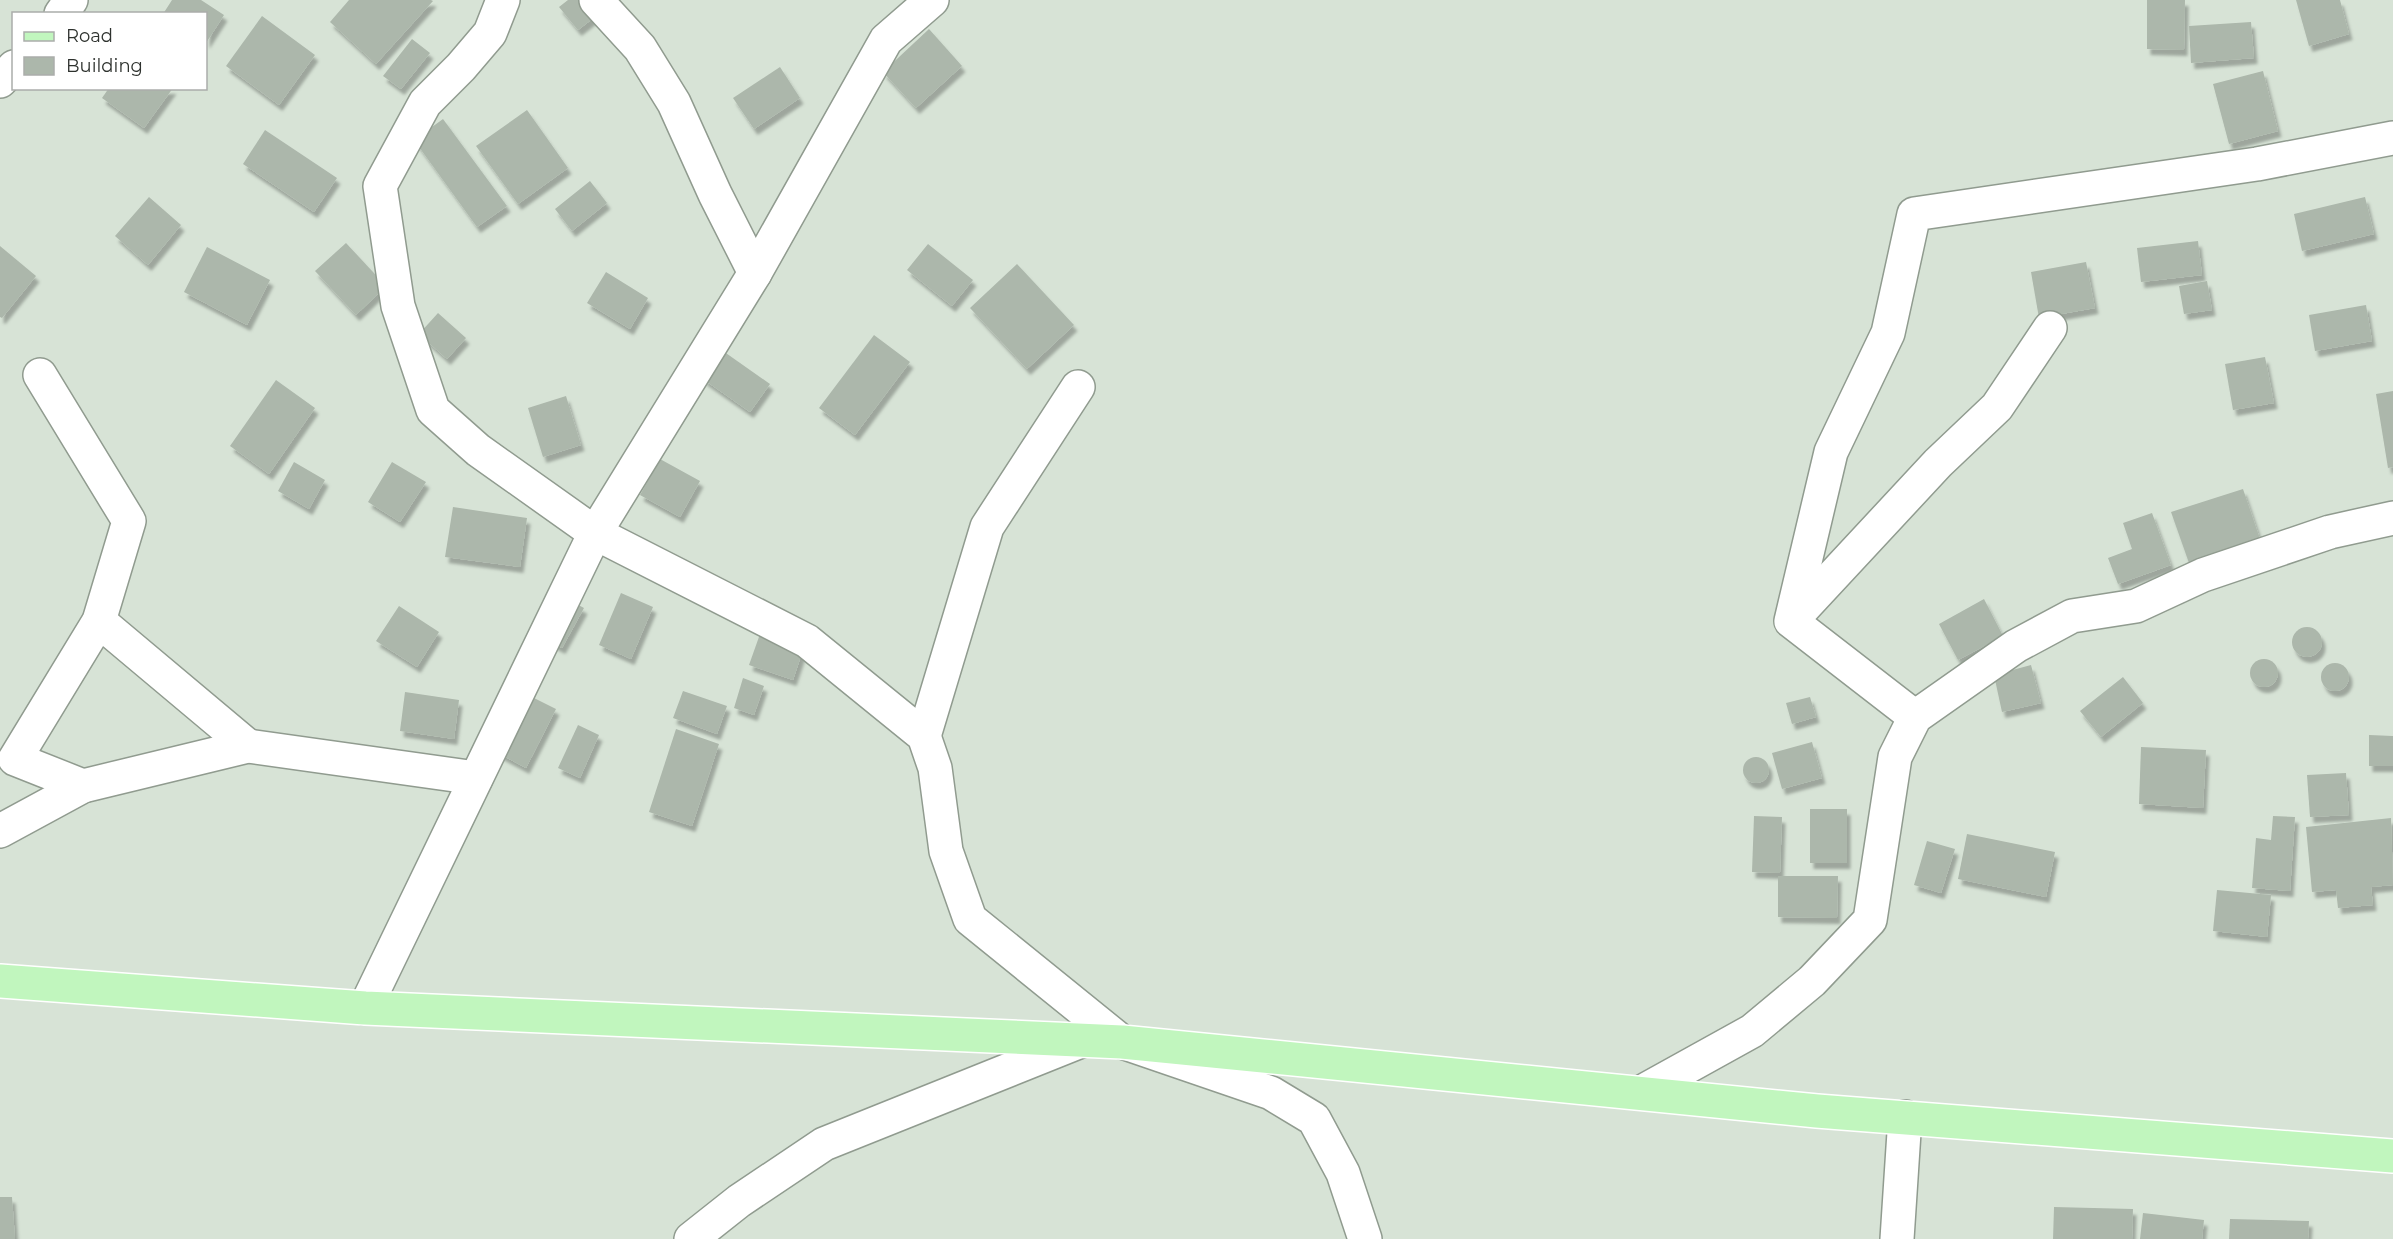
<svg xmlns="http://www.w3.org/2000/svg" width="2393" height="1239" font-family="Montserrat,sans-serif">
	<style>
		.building { fill: #acb7ab; filter: url(#shadow) }
		.lines { fill: none; stroke-linecap: round; stroke-linejoin: round }
		.minor-casing { stroke: #909b8f; stroke-width: 36 }
		.major-casing { stroke: #fff; stroke-width: 36 }
		.minor { stroke: #fff; stroke-width: 33 }
		.major { stroke: #c1f6be; stroke-width: 33 }
	</style>
	<defs>
		<filter id="shadow"><feDropShadow dx="3.5" dy="6" stdDeviation="1.5" flood-color="#0004"/></filter>
	</defs>
	<rect width="100%" height="100%" fill="#d7e3d6"/>
	<g class="building">
		<polygon points="172,0 201,0 224,15 206,43 206,14 163,14"/>
		<polygon points="349,0 431,0 433,1 376,64 330,22"/>
		<polygon points="568,0 589,0 600,13 578,30 559,7"/>
		<polygon points="2147,0 2185,0 2184,50 2147,49"/>
		<polygon points="2296,0 2340,0 2349,34 2309,46"/>
		<polygon points="262,16 315,55 279,105 226,66"/>
		<polygon points="2251,22 2254,58 2191,63 2189,26"/>
		<polygon points="929,29 962,66 916,108 883,72"/>
		<polygon points="412,39 430,53 401,89 383,76"/>
		<polygon points="780,67 800,98 754,129 733,98"/>
		<polygon points="2263,71 2278,131 2229,144 2213,84"/>
		<polygon points="109,88 173,88 144,128 102,98"/>
		<polygon points="527,110 568,168 518,204 476,146"/>
		<polygon points="443,119 507,206 477,227 414,140"/>
		<polygon points="265,130 337,178 314,212 243,164"/>
		<polygon points="590,181 607,203 572,231 555,209"/>
		<polygon points="149,197 181,225 148,265 115,236"/>
		<polygon points="2365,197 2374,234 2302,251 2294,214"/>
		<polygon points="2198,241 2202,275 2141,282 2137,248"/>
		<polygon points="346,243 386,286 356,315 315,271"/>
		<polygon points="928,244 973,280 952,306 907,270"/>
		<polygon points="0,246 36,276 2,318 0,317"/>
		<polygon points="207,247 270,280 247,325 184,292"/>
		<polygon points="2086,262 2095,308 2039,318 2031,272"/>
		<polygon points="1017,264 1074,325 1027,369 970,308"/>
		<polygon points="606,272 648,298 630,329 587,303"/>
		<polygon points="2207,281 2212,310 2184,314 2179,286"/>
		<polygon points="2366,305 2372,341 2315,351 2309,315"/>
		<polygon points="438,313 466,338 447,359 419,334"/>
		<polygon points="874,335 910,362 855,435 819,408"/>
		<polygon points="723,351 770,384 750,412 703,379"/>
		<polygon points="2265,357 2274,403 2233,410 2225,364"/>
		<polygon points="276,380 315,408 269,474 230,446"/>
		<polygon points="2393,391 2393,467 2388,468 2376,394"/>
		<polygon points="566,396 581,445 543,457 528,408"/>
		<polygon points="660,459 700,481 680,517 640,495"/>
		<polygon points="294,462 325,480 309,509 278,491"/>
		<polygon points="392,462 426,482 400,522 368,502"/>
		<polygon points="2243,489 2260,539 2189,563 2171,512"/>
		<polygon points="453,507 527,518 520,567 445,557"/>
		<polygon points="2152,513 2171,565 2118,584 2108,558 2132,549 2123,523"/>
		<polygon points="621,593 653,607 631,659 599,645"/>
		<polygon points="567,599 584,608 562,648 546,640"/>
		<polygon points="1984,599 2003,636 1958,660 1939,624"/>
		<polygon points="399,606 439,632 417,667 376,641"/>
		<circle cx="2307" cy="642" r="15"/>
		<polygon points="760,634 803,650 793,680 749,665"/>
		<circle cx="2264" cy="673" r="14"/>
		<circle cx="2335" cy="677" r="14"/>
		<polygon points="2031,665 2041,703 2002,712 1994,675"/>
		<polygon points="2123,677 2143,703 2101,737 2080,711"/>
		<polygon points="743,678 764,686 754,715 734,708"/>
		<polygon points="683,691 727,706 717,734 673,718"/>
		<polygon points="405,692 459,700 454,739 400,731"/>
		<polygon points="528,695 556,709 526,768 498,753"/>
		<polygon points="1810,697 1816,717 1792,724 1786,703"/>
		<polygon points="578,725 599,735 580,778 558,768"/>
		<polygon points="676,729 719,744 692,826 649,812"/>
		<polygon points="2369,735 2393,736 2393,766 2369,766"/>
		<polygon points="1812,742 1822,778 1782,789 1772,753"/>
		<polygon points="2141,747 2206,750 2203,808 2139,804"/>
		<circle cx="1756" cy="770" r="13"/>
		<polygon points="2346,773 2349,815 2310,817 2307,775"/>
		<rect x="1810" y="809" width="37" height="54"/>
		<polygon points="1754,816 1782,817 1780,873 1752,872"/>
		<polygon points="2273,816 2295,817 2290,891 2252,888 2256,838 2271,840"/>
		<polygon points="2391,818 2393,885 2371,887 2373,905 2338,908 2336,890 2312,892 2306,827"/>
		<polygon points="1967,834 2055,852 2046,897 1958,879"/>
		<polygon points="1927,841 1955,849 1941,893 1914,885"/>
		<polygon points="1778,876 1838,876 1837,918 1778,917"/>
		<polygon points="2217,890 2271,895 2267,937 2213,931"/>
		<polygon points="0,1197 12,1197 15,1239 0,1239"/>
		<polygon points="2054,1207 2133,1209 2132,1239 2053,1239"/>
		<polygon points="2143,1213 2204,1220 2202,1239 2140,1239"/>
		<polygon points="2230,1219 2309,1221 2308,1239 2229,1239"/>
	</g>
	<g class="lines">
		<g class="minor-casing">
			<g id="minor">
				<polyline points="503,0 490,33 461,67 425,103 380,186 398,306 433,410 478,450 595,533 807,641 924,736 935,768 946,851 970,919 1122,1042 1271,1093 1314,1119 1343,1173 1365,1239"/>
				<polyline points="596,0 640,48 674,103 715,194 755,273"/>
				<polyline points="61,14 71,0"/>
				<polyline points="0,81 14,67"/>
				<polyline points="40,375 129,521 99,621 15,759 83,786"/>
				<polyline points="1792,620 1938,463 1997,407 2050,328"/>
				<polyline points="99,621 248,746"/>
				<polyline points="1915,717 1791,621 1831,452 1888,333 1914,214 2257,164 2393,138"/>
				<polyline points="924,736 987,527 1078,387"/>
				<polyline points="0,831 83,786 248,746 476,778"/>
				<polyline points="365,1008 595,533 755,273 886,40 932,0"/>
				<polyline points="1640,1093 1752,1031 1812,981 1870,920 1895,757 1915,717 2016,646 2072,616 2136,606 2203,575 2330,532 2393,518"/>
				<polyline points="691,1239 739,1201 824,1144 1081,1041"/>
				<polyline points="1897,1239 1905,1117"/>
			</g>
		</g>
		<g class="major-casing">
			<polyline id="major" points="0,981 365,1008 1122,1042 1817,1111 2393,1156"/>
		</g>
		<use href="#minor" class="minor"/>
		<use href="#major" class="major"/>
	</g>
	<rect x="12" y="12" width="195" height="78" fill="#ffffff" stroke="#abadab" stroke-width="1.5"/>
	<rect x="24" y="32" width="30" height="9" fill="#c1f6be" stroke="#abadab" stroke-width="1.5"/>
	<text x="66" y="42" font-size="18" fill="#2e322e">Road</text>
	<rect x="24" y="57" width="30" height="18" fill="#acb7ab" stroke="#abadab" stroke-width="1.5"/>
	<text x="66" y="72" font-size="18" fill="#2e322e">Building</text>
</svg>
